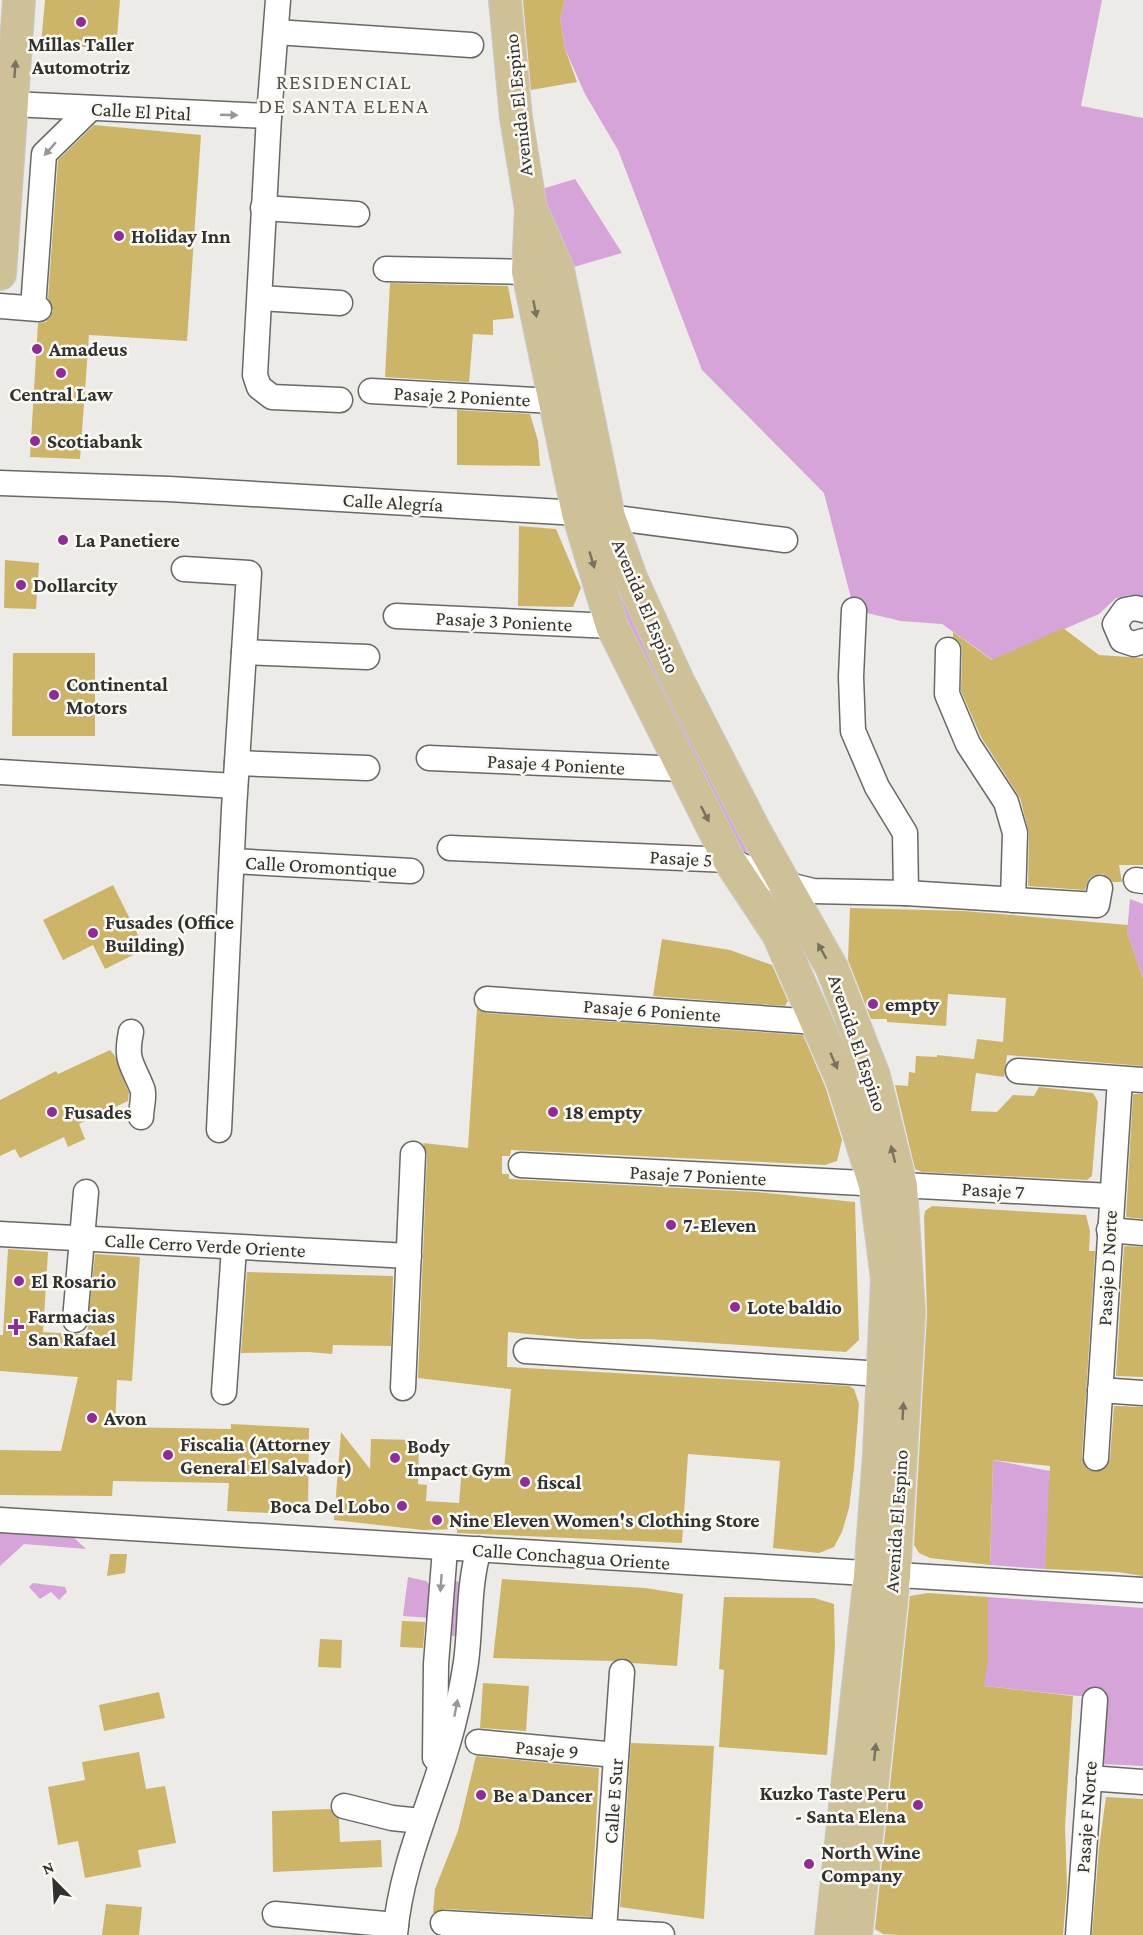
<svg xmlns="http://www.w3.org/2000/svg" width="1143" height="1935" font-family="'Crimson Pro',serif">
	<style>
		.green { fill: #d7a4d9 }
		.building { fill: #ccb469 }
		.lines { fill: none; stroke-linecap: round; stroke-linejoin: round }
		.minor-casing { stroke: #696864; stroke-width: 27 }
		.major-casing { stroke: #c9c9c9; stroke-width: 34 }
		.minor { stroke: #fff; stroke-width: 24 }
		.major { stroke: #cfc197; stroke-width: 32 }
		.oneway { fill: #78725e }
		.oneway2 { fill: #989897 }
		.poi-dot { fill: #8f2d94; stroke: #faf9f4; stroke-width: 2 }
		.labels { text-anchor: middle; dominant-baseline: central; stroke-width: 5; stroke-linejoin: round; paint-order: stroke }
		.poi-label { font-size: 20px; font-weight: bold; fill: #31312f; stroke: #faf9f4; text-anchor: start }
		.street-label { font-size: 20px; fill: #31312f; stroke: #faf9f4 }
		.neighbourhood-label { font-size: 21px; letter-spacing: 1.5px; fill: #575652; stroke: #faf9f4 }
	</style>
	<rect width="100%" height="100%" fill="#edebe7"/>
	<g class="green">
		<polygon points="565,0 1102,0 1081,106 1143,118 1143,600 1130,595 1116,598 1099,614 993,660 942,624 901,621 854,610 824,493 702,370 618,150 585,94 565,49 560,18"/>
		<polygon points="575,179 622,253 560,271 542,189"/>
		<path d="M601 546 752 852H739C686 751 636 655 601 546Z"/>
		<polygon points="1130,899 1143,904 1143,979 1127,932"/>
		<polygon points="993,1460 1055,1472 1045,1569 990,1565"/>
		<polygon points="0,1533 71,1535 86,1549 24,1544 0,1566"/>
		<polygon points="408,1577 426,1581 431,1586 431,1618 403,1616"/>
		<polygon points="456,1581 461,1583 462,1637 443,1635 451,1583"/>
		<polygon points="33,1583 65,1587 67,1592 59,1600 51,1592 40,1599 29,1587"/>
		<polygon points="988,1597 1143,1608 1143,1766 1101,1764 1102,1696 1078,1696 984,1686"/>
	</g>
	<g class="building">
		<polygon points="45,0 120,0 116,49 41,44"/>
		<polygon points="523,0 565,0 560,18 565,49 577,82 531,90"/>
		<polygon points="94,125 201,135 187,341 89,335 80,459 30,457 38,323 46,322 53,311 48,298 58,160"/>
		<polygon points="390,283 508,286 514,318 493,320 493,335 473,334 469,382 385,377"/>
		<polygon points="457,410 530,414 538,441 540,466 457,465"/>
		<polygon points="519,526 556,529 581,588 573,607 518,606"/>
		<polygon points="5,560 39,563 36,609 4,608"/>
		<polygon points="1063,628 1099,655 1143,658 1143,865 1119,865 1122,882 1113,882 1103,874 1095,875 1089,879 1085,890 1028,886 1029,833 1020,798 981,737 961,691 962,650 960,643 953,637 953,632 992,660"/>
		<polygon points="13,653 95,653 95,736 12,736"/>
		<polygon points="113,885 145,949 105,969 93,945 63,960 43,920"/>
		<polygon points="850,908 964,911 1128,925 1127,932 1143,979 1143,1066 1007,1055 1004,1077 976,1073 971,1111 997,1112 1013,1095 1034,1096 1039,1087 1093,1093 1098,1102 1092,1176 1087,1180 922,1172 915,1169 895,1085 908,1086 909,1072 915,1073 916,1056 937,1057 937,1055 974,1059 977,1039 1003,1042 1006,998 948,994 946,1026 887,1022 887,1019 871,1019 848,960"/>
		<polygon points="662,939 730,950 772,965 788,1001 785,1006 653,996"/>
		<polygon points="477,1008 486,1013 803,1035 825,1086 842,1140 837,1161 825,1165 511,1150 510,1156 502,1156 502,1174 509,1174 509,1179 756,1192 855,1202 859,1340 846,1352 649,1339 579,1339 508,1332 507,1367 849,1386 854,1389 859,1404 854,1468 849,1508 842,1532 834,1547 819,1553 773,1548 780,1461 688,1454 682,1543 457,1533 457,1529 423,1530 334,1520 341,1432 370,1469 371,1439 419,1440 418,1484 427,1485 426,1501 459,1503 462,1467 504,1470 511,1389 418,1378 427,1155 423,1143 468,1148"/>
		<polygon points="110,1050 115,1056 129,1093 128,1101 79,1124 85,1139 68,1147 64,1137 20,1158 15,1149 0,1156 0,1100 56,1071 58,1074"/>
		<polygon points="1133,1094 1143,1094 1143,1219 1126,1217"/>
		<polygon points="932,1206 1086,1215 1090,1231 1089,1251 1095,1251 1082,1458 1089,1470 1103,1470 1110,1459 1114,1406 1143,1407 1143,1576 1118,1572 1045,1569 1050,1466 993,1460 990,1565 930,1558 919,1553 914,1545 927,1314 924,1217 925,1211"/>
		<polygon points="1124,1246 1143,1247 1143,1377 1116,1376"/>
		<polygon points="8,1249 48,1252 43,1332 74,1334 87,1334 95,1254 140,1257 132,1381 117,1380 115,1427 231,1429 231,1424 309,1428 308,1515 227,1511 229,1483 113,1481 112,1496 0,1495 0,1450 61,1451 78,1377 0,1371 0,1335 3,1335"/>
		<polygon points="247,1272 393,1276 391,1346 333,1345 332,1354 309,1352 241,1353"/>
		<polygon points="110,1554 127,1554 125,1573 107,1576"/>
		<polygon points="502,1579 645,1588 683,1594 677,1666 632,1663 622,1658 613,1661 493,1658"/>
		<polygon points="928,1593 988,1597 988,1659 984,1686 1073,1696 1065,1827 1067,1886 1063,1935 899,1935 883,1934 875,1929 910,1596"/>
		<polygon points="724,1597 814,1598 834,1604 835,1647 827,1755 719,1747 724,1670 719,1669"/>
		<polygon points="402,1621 425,1622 423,1648 400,1647"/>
		<polygon points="320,1639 342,1640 341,1668 318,1667"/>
		<polygon points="483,1683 529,1686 526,1731 480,1728"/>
		<polygon points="159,1692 165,1718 104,1731 99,1705"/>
		<polygon points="631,1743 714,1746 704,1919 620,1907"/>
		<polygon points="139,1752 146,1789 165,1786 176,1843 138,1850 141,1867 85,1878 78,1841 58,1845 48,1787 85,1780 82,1762"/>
		<polygon points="476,1756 599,1768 591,1917 444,1909 433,1913 435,1889 458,1831"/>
		<polygon points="1106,1797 1143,1799 1143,1935 1092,1935 1099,1848"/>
		<polygon points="330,1809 339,1819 340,1842 381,1840 382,1867 273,1872 272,1811"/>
		<polygon points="106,1904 142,1907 139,1935 102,1935"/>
	</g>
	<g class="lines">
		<g class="minor-casing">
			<g id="minor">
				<polyline points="278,0 269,116 255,375 259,387 272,397 340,400"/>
				<polyline points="276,32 471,45"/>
				<polyline points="12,104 269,116"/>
				<polyline points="263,208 357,214"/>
				<polyline points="386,269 528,272"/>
				<polyline points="260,298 340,303"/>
				<polyline points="0,306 39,309"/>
				<polyline points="33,308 44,154 91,108"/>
				<polyline points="371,391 553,401"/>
				<polyline points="0,483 169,489 578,513 785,540"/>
				<polyline points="184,569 249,573 234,809 219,1130"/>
				<polyline points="1143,610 1136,608 1125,610 1115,624 1122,640 1134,644 1143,641"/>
				<polyline points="396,616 612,626"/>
				<polyline points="948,650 947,694 968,744 1006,802 1015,833 1013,900"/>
				<polyline points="244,652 367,657"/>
				<polyline points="429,758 683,769"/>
				<polyline points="237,763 367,768"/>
				<polyline points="0,772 235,786"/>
				<polyline points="450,848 729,860 785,884 813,891 906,893 905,833 877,787 853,731 851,677 854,610"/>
				<polyline points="232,861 411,871"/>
				<polyline points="1136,880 1143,881"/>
				<polyline points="906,893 1097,905 1100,888"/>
				<polyline points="487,999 817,1022"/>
				<path d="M131 1032C125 1061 132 1063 142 1088 145 1095 141 1108 141 1117"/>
				<polyline points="1018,1071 1143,1080"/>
				<polyline points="521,1165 1111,1196"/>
				<polyline points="1109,1230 1143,1233"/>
				<polyline points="0,1234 409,1256"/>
				<polyline points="75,1320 86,1192"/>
				<polyline points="526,1351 882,1374"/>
				<polyline points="403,1388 413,1154"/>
				<polyline points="1100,1390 1143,1393"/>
				<polyline points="224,1392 234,1248"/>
				<polyline points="1096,1458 1120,1079"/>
				<polyline points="0,1520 1143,1590"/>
				<polyline points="478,1742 616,1755"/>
				<polyline points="435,1758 436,1664 445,1549"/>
				<polyline points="1089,1778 1143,1782"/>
				<polyline points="344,1806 392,1818 421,1821"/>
				<polyline points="275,1914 396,1925"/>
				<polyline points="443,1923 662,1935"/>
				<polyline points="604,1930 622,1672"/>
				<path d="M395 1935C401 1861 435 1796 453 1725 458 1705 463 1683 466 1662 471 1625 468 1586 479 1549"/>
				<polyline points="1078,1935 1095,1700"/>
			</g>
		</g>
		<g class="major-casing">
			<g id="major">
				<polyline points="505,0 516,118 531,209 528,272 578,513 612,626 729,860 778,934 842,1080 875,1185 887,1279 879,1454 870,1576 831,1935"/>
				<polyline points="534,215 558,270 609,517 632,580 678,681 755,831 832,968 874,1076 901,1186 909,1313 894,1576 856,1935"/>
				<polyline points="0,274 19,0"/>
			</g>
		</g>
		<use href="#minor" class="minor"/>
		<use href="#major" class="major"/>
	</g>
	<defs><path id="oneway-solid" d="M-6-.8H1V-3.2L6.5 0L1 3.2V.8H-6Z" transform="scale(1.5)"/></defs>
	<g class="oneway">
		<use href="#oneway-solid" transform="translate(15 69) rotate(-86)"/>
		<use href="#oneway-solid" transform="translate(535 309) rotate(79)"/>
		<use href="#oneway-solid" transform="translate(592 560) rotate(73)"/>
		<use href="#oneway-solid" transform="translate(705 814) rotate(63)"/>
		<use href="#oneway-solid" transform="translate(822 951) rotate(-119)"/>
		<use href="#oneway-solid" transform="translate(834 1061) rotate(66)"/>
		<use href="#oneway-solid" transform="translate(893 1154) rotate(-104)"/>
		<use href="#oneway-solid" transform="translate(903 1411) rotate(-87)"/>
		<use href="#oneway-solid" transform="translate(875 1752) rotate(-84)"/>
	</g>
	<g class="oneway2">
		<use href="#oneway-solid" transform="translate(229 115) rotate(2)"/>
		<use href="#oneway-solid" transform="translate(50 149) rotate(131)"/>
		<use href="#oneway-solid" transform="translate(441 1583) rotate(94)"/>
		<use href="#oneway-solid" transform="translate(456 1708) rotate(-79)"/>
	</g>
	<g class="poi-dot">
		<circle cx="81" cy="22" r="6"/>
		<circle cx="119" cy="236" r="6"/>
		<circle cx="37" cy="349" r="6"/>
		<circle cx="61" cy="373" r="6"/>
		<circle cx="35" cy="441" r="6"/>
		<circle cx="63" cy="540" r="6"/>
		<circle cx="21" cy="585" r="6"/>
		<circle cx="54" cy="695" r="6"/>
		<circle cx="93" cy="933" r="6"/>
		<circle cx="873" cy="1004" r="6"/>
		<circle cx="52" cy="1112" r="6"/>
		<circle cx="553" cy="1112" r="6"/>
		<circle cx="671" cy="1225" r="6"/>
		<circle cx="19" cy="1281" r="6"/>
		<circle cx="735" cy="1307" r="6"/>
		<path d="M13 1318h6v6h6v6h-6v6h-6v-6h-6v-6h6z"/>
		<circle cx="92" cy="1418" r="6"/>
		<circle cx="168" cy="1455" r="6"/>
		<circle cx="395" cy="1458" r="6"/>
		<circle cx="525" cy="1482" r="6"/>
		<circle cx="402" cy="1506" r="6"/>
		<circle cx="437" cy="1520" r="6"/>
		<circle cx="481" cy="1795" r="6"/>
		<circle cx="918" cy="1805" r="6"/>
		<circle cx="809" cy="1864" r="6"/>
	</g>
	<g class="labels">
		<g class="poi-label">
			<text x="81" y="44" text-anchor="middle">Millas Taller<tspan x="81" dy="23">Automotriz</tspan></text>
			<text x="131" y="236">Holiday Inn</text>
			<text x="49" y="349">Amadeus</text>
			<text x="61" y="394" text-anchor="middle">Central Law</text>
			<text x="47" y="441">Scotiabank</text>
			<text x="75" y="540">La Panetiere</text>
			<text x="33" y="585">Dollarcity</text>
			<text x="66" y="684">Continental<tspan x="66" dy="23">Motors</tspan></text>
			<text x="105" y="922">Fusades (Office<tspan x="105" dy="23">Building)</tspan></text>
			<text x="885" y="1004">empty</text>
			<text x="64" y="1112">Fusades</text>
			<text x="565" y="1112">18 empty</text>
			<text x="683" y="1225">7-Eleven</text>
			<text x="31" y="1281">El Rosario</text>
			<text x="747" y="1307">Lote baldio</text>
			<text x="28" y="1316">Farmacias<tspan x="28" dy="23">San Rafael</tspan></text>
			<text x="104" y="1418">Avon</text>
			<text x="180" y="1444">Fiscalia (Attorney<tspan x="180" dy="23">General El Salvador)</tspan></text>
			<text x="407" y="1446">Body<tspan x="407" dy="23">Impact Gym</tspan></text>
			<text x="537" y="1482">fiscal</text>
			<text x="390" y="1506" text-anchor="end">Boca Del Lobo</text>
			<text x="449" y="1520">Nine Eleven Women's Clothing Store</text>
			<text x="906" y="1793" text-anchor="end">Kuzko Taste Peru<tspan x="906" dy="23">- Santa Elena</tspan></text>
			<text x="493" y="1795">Be a Dancer</text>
			<text x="821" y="1852">North Wine<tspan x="821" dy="23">Company</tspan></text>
		</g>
		<g class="street-label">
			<text transform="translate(518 105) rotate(-96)">Avenida El Espino</text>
			<text transform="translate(141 111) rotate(3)">Calle El Pital</text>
			<text transform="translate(462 396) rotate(3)">Pasaje 2 Poniente</text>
			<text transform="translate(393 502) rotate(3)">Calle Alegría</text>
			<text transform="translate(646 606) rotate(67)">Avenida El Espino</text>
			<text transform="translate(504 621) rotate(3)">Pasaje 3 Poniente</text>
			<text transform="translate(556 764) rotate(3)">Pasaje 4 Poniente</text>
			<text transform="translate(681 858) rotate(3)">Pasaje 5</text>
			<text transform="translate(321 866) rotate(3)">Calle Oromontique</text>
			<text transform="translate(652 1010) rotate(4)">Pasaje 6 Poniente</text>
			<text transform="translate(858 1043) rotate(71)">Avenida El Espino</text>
			<text transform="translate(698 1175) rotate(3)">Pasaje 7 Poniente</text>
			<text transform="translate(993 1190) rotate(3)">Pasaje 7</text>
			<text transform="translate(205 1245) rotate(3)">Calle Cerro Verde Oriente</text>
			<text transform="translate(1107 1268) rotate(-87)">Pasaje D Norte</text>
			<text transform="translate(896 1521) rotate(-86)">Avenida El Espino</text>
			<text transform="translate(571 1556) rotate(4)">Calle Conchagua Oriente</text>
			<text transform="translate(547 1749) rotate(5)">Pasaje 9</text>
			<text transform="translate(613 1801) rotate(-86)">Calle E Sur</text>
			<text transform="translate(1086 1817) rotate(-86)">Pasaje F Norte</text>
		</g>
		<g class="neighbourhood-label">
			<text x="344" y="82">RESIDENCIAL<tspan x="344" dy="24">DE SANTA ELENA</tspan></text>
		</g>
	</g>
	<g transform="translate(54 1881) rotate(336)" stroke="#faf9f4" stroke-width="4.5" paint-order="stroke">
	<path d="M0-4.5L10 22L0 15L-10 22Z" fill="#31312f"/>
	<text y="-9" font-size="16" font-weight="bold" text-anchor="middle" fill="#31312f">N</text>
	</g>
</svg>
